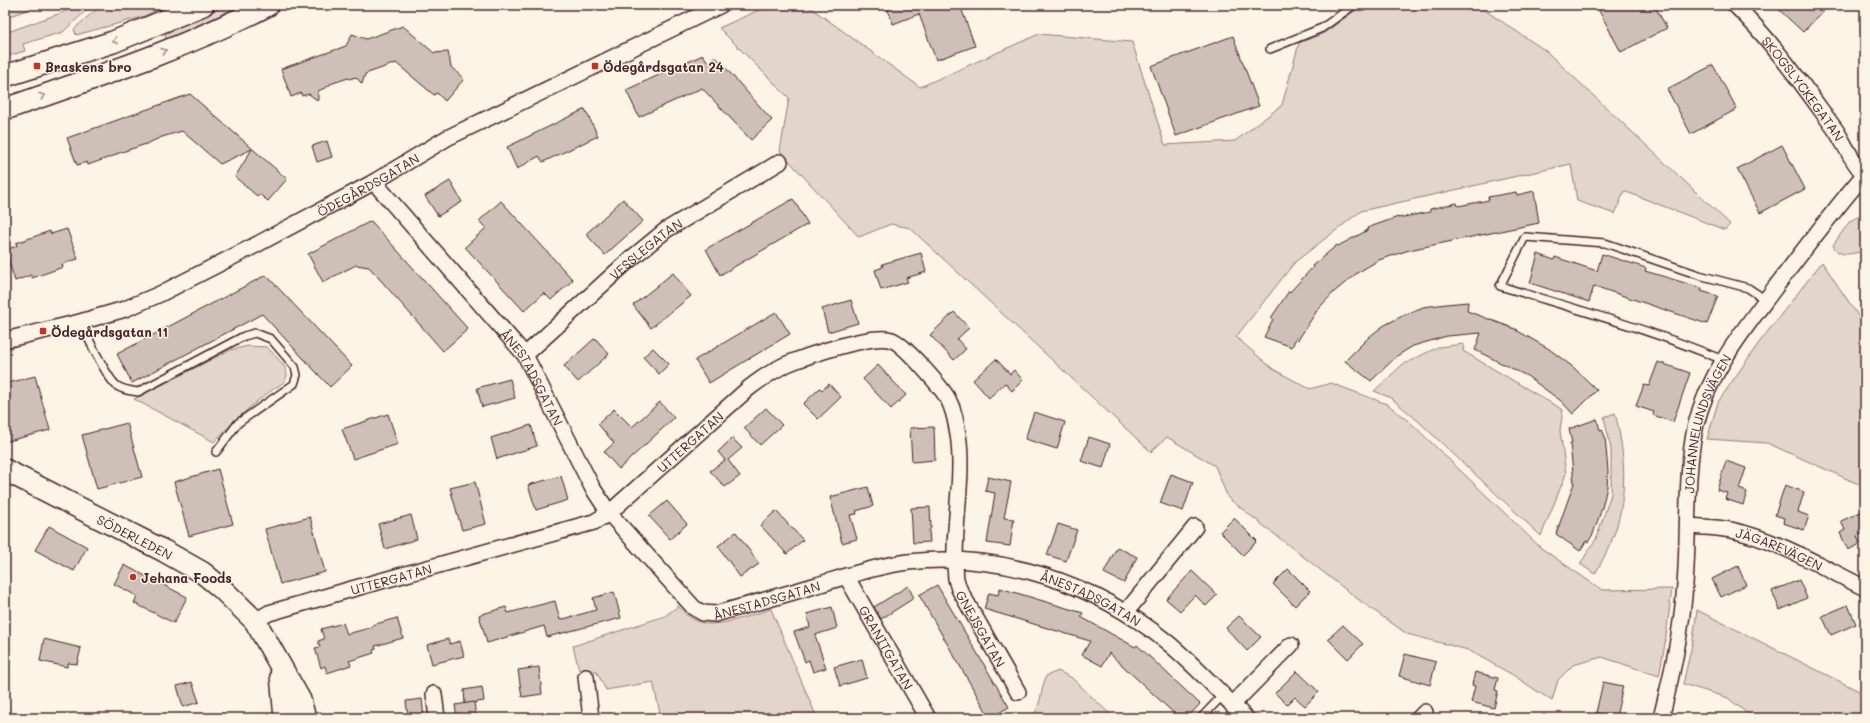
<svg xmlns="http://www.w3.org/2000/svg" width="1870" height="723" font-family="Mali,sans-serif">
	<style>
		.green { fill: #e2d5ca; stroke: #967a7a }
		.building { fill: #cfc0b7; stroke: #4a1f2b }
		.lines { fill: none; stroke-linecap: round; stroke-linejoin: round }
		.lane-casing { stroke: #4a1f2b; stroke-width: 10 }
		.street-casing { stroke: #4a1f2b; stroke-width: 18 }
		.secondary-casing { stroke: #4a1f2b; stroke-width: 24 }
		.lane { stroke: #fcf5e5; stroke-width: 7 }
		.street { stroke: #fcf5e5; stroke-width: 15 }
		.secondary { stroke: #fcf5e5; stroke-width: 21 }
		.oneway { stroke: #a38a88 }
		.poi-dot { fill: #c8321e; stroke: #fcf5e5; stroke-width: 1.5 }
		.labels { text-anchor: middle; dominant-baseline: central; stroke-width: 3; stroke-linejoin: round; paint-order: stroke }
		.poi-label { font-size: 13px; font-weight: bold; fill: #4a1f2b; stroke: #fcf5e5; text-anchor: start }
		.street-label { font-size: 13px; fill: #4a1f2b; stroke: #fcf5e5 }
	</style>
	<rect width="100%" height="100%" fill="#fcf5e5"/>
	<filter id="ink" filterUnits="userSpaceOnUse"><feTurbulence type="fractalNoise" baseFrequency=".025" numOctaves="2"/><feDisplacementMap in="SourceGraphic" scale="8" xChannelSelector="R" yChannelSelector="G"/><feConvolveMatrix kernelMatrix="1 2 1 2 8 2 1 2 1" color-interpolation-filters="sRGB"/></filter>
	<g filter="url(#ink)">
		<g class="green">
			<polygon points="5,5 40,5 5,18"/>
			<polygon points="83,5 92,5 63,32 23,44 25,51 5,57 5,33"/>
			<polygon points="101,5 169,5 142,17 76,35 74,29"/>
			<polygon points="226,5 242,5 166,40 165,34"/>
			<polygon points="770,5 807,5 920,87 1039,34 1132,42 1165,145 1235,141 1282,105 1299,43 1324,33 1360,7 1366,5 1477,5 1546,51 1730,224 1725,230 1624,191 1615,214 1577,201 1571,164 1361,211 1295,262 1236,337 1273,369 1310,389 1331,383 1387,404 1413,425 1541,548 1602,590 1672,589 1665,644 1659,676 1602,657 1573,665 1558,680 1552,701 1513,675 1468,650 1407,634 1359,600 1228,498 1215,466 1167,437 1151,452 910,228 891,224 859,237 780,151 789,98 719,28"/>
			<path d="M1865 213V251C1853 253 1838 259 1833 245L1850 221Z"/>
			<polygon points="1822,262 1865,326 1865,487 1767,443 1707,439 1718,402 1758,344"/>
			<polygon points="1464,344 1463,351 1563,410 1560,430 1566,474 1541,536 1417,420 1391,398 1374,391 1402,365 1438,347"/>
			<path d="M248 346 267 347C273 354 287 365 287 375 286 382 280 385 275 388 252 404 233 422 214 442L134 399 230 350Z"/>
			<path d="M1615 413C1625 452 1628 493 1615 532 1610 547 1602 561 1595 574L1580 564 1596 539 1611 494V449L1604 417Z"/>
			<path d="M678 606C684 613 690 619 700 622 716 629 754 614 771 609L817 718H661L653 682 606 690 596 671 579 670 573 646 665 616Z"/>
			<polygon points="1697,610 1865,694 1865,718 1753,718 1728,698 1683,684 1693,640"/>
			<path d="M1058 671 1072 678 1114 718H1031C1041 709 1041 688 1046 676Z"/>
		</g>
		<g class="building">
			<polygon points="886,5 940,5 940,7 960,5 975,46 936,60 919,14 893,24"/>
			<polygon points="1596,5 1654,5 1667,28 1621,52"/>
			<polygon points="1774,5 1829,5 1803,32"/>
			<polygon points="403,26 434,53 448,52 451,67 464,79 445,101 437,93 434,95 396,63 365,74 362,84 356,77 349,79 348,78 330,84 329,86 318,91 318,101 309,94 302,96 301,93 291,97 281,69 346,46 352,34 366,39"/>
			<polygon points="1233,36 1259,106 1176,136 1151,66"/>
			<polygon points="703,55 708,62 715,56 772,120 751,140 702,88 639,117 626,90"/>
			<polygon points="1713,65 1737,109 1691,134 1667,89"/>
			<polygon points="190,94 287,179 268,201 259,194 257,196 235,177 252,149 220,164 182,131 162,137 146,144 116,154 116,155 88,165 87,162 77,165 67,138"/>
			<polygon points="585,109 598,136 543,162 539,156 517,169 507,147"/>
			<polygon points="327,141 332,157 317,162 312,146"/>
			<polygon points="1782,145 1805,189 1760,213 1737,169"/>
			<polygon points="450,181 462,202 438,216 425,196"/>
			<polygon points="1534,191 1539,223 1409,250 1379,260 1357,273 1334,292 1318,309 1298,340 1296,338 1292,347 1264,337 1273,319 1271,318 1289,291 1290,292 1313,267 1312,266 1337,245 1338,246 1368,230 1367,228 1398,217 1398,218 1430,212 1430,209 1457,203 1458,206 1489,200 1488,197 1516,192 1517,195"/>
			<polygon points="623,199 643,221 605,255 586,234"/>
			<polygon points="793,199 808,224 720,275 706,249"/>
			<polygon points="501,201 573,280 551,300 544,293 524,311 465,247 486,228 479,221"/>
			<polygon points="371,221 468,329 443,351 369,267 356,265 323,282 308,254"/>
			<polygon points="67,229 78,259 62,264 63,267 32,278 31,275 15,281 5,250 17,246 16,243 50,231 51,234"/>
			<polygon points="921,253 926,272 906,278 908,282 881,290 875,270 883,267 882,264"/>
			<polygon points="1538,254 1554,260 1555,257 1597,271 1602,254 1646,268 1645,271 1702,288 1701,291 1718,296 1707,324 1594,286 1589,302 1530,283"/>
			<polygon points="673,273 691,296 651,328 633,305"/>
			<polygon points="266,275 352,366 330,387 262,314 132,383 117,354"/>
			<polygon points="851,300 858,323 828,332 822,309"/>
			<polygon points="1468,302 1467,311 1518,330 1516,330 1549,349 1573,367 1597,390 1573,414 1561,401 1527,376 1475,350 1481,333 1447,336 1413,346 1397,356 1371,381 1345,361 1369,337 1383,326 1402,316 1423,307 1446,304"/>
			<polygon points="776,312 790,334 709,383 695,360"/>
			<polygon points="954,312 969,328 957,339 966,349 954,360 930,335"/>
			<polygon points="595,338 609,354 578,382 564,366"/>
			<polygon points="653,348 669,364 659,374 643,357"/>
			<polygon points="996,359 1010,374 1014,370 1023,380 1012,391 1005,383 989,398 973,380"/>
			<polygon points="1658,362 1690,373 1673,422 1653,415 1654,412 1636,406 1644,385 1649,386"/>
			<polygon points="878,365 906,395 891,409 863,379"/>
			<polygon points="35,376 50,430 5,442 5,384"/>
			<polygon points="510,379 515,398 482,407 477,388"/>
			<polygon points="829,384 841,397 818,419 803,404 820,388 822,390"/>
			<polygon points="660,402 674,418 619,469 604,452 614,443 598,424 614,409 632,427"/>
			<polygon points="766,408 782,425 760,445 744,428"/>
			<polygon points="1034,412 1065,422 1057,449 1025,439"/>
			<polygon points="388,414 398,444 353,459 342,429"/>
			<polygon points="1597,419 1600,430 1602,429 1605,437 1608,471 1607,487 1602,508 1593,534 1588,542 1586,541 1580,551 1556,534 1574,483 1570,443 1572,443 1569,429"/>
			<polygon points="127,423 142,477 97,489 82,435"/>
			<polygon points="531,425 537,446 497,459 491,438"/>
			<polygon points="934,427 935,460 912,462 910,428"/>
			<polygon points="1089,437 1110,444 1103,468 1081,461"/>
			<polygon points="732,438 742,448 728,460 740,476 725,487 710,471 725,460 718,452"/>
			<polygon points="1726,461 1746,468 1739,489 1747,492 1743,505 1725,499 1727,493 1717,490"/>
			<polygon points="218,469 233,524 189,536 174,482"/>
			<polygon points="1171,474 1193,482 1183,511 1160,503"/>
			<polygon points="561,476 568,500 536,510 528,485"/>
			<polygon points="988,477 1011,482 1004,518 1014,519 1010,546 987,543 995,493 985,491"/>
			<polygon points="475,482 486,524 462,530 450,488"/>
			<polygon points="1785,485 1804,492 1798,512 1809,516 1804,530 1783,523 1784,518 1775,515"/>
			<polygon points="868,487 873,506 856,511 857,514 850,515 857,539 842,543 830,497"/>
			<polygon points="667,501 687,524 670,539 649,516"/>
			<polygon points="930,507 931,528 929,531 930,542 913,543 911,508"/>
			<polygon points="1865,510 1865,532 1857,536 1860,544 1848,550 1840,533 1845,530 1841,521"/>
			<polygon points="776,511 803,540 787,554 760,525"/>
			<polygon points="411,515 417,539 385,549 378,524"/>
			<polygon points="310,517 325,572 280,584 265,529"/>
			<polygon points="1234,518 1257,541 1243,555 1220,532"/>
			<polygon points="1058,524 1077,530 1066,561 1047,555"/>
			<polygon points="49,526 87,547 74,571 35,550"/>
			<polygon points="736,532 759,564 740,577 718,546"/>
			<polygon points="1117,547 1137,557 1124,583 1104,573"/>
			<polygon points="124,565 187,597 174,623 134,603 137,596 114,584"/>
			<polygon points="1738,566 1746,585 1721,597 1712,579"/>
			<polygon points="1288,569 1310,591 1295,606 1273,584"/>
			<polygon points="1192,571 1217,595 1206,606 1195,595 1180,611 1166,599"/>
			<polygon points="1799,580 1807,598 1780,610 1772,591"/>
			<polygon points="937,585 1009,707 990,718 919,595"/>
			<polygon points="908,586 914,598 881,619 874,607"/>
			<polygon points="1000,588 1083,613 1081,617 1135,647 1137,645 1200,704 1187,718 1179,718 1109,653 1102,666 1082,655 1090,641 984,609 989,593 998,595"/>
			<polygon points="614,592 621,618 547,637 544,626 487,643 479,615 506,607 508,613 555,601 560,620 596,610 593,598"/>
			<polygon points="1848,605 1856,624 1831,635 1822,616"/>
			<polygon points="832,607 837,628 815,635 826,668 813,672 809,660 805,662 794,632 810,627 807,614"/>
			<polygon points="1239,616 1261,637 1247,651 1226,628"/>
			<polygon points="397,618 403,638 375,646 376,649 373,650 374,653 349,661 351,665 327,673 325,666 321,668 315,648 320,647 318,641 324,639 321,629 343,623 347,634 373,627 372,625"/>
			<polygon points="1343,625 1363,644 1348,659 1328,639"/>
			<polygon points="44,639 81,648 77,664 68,663 67,667 40,661"/>
			<polygon points="448,639 450,644 460,641 464,656 432,664 427,645"/>
			<polygon points="1405,654 1436,662 1430,685 1399,676"/>
			<polygon points="862,659 867,678 840,686 834,667"/>
			<polygon points="539,667 542,694 522,697 518,670"/>
			<polygon points="1297,671 1319,692 1305,706 1295,697 1287,705 1275,693"/>
			<polygon points="1475,672 1498,678 1495,690 1498,691 1494,708 1471,702 1475,686 1472,685"/>
			<polygon points="192,682 199,702 183,707 177,686"/>
			<polygon points="1603,682 1623,686 1616,717 1596,713"/>
			<polygon points="482,687 484,701 465,704 464,690"/>
			<polygon points="422,699 424,718 408,718 406,701"/>
			<polygon points="474,702 476,718 457,718 455,705"/>
		</g>
		<g class="lines">
			<g class="lane-casing">
				<g id="lane">
					<polyline points="1270,49 1322,28 1354,5"/>
					<path d="M80 322C88 336 106 378 117 386 123 390 131 391 138 392L244 336 255 333 271 339 295 367 297 375 294 384 238 423 216 452"/>
					<path d="M1723 360C1650 329 1575 309 1500 286L1525 237 1605 243 1699 275 1748 288 1766 300"/>
					<polyline points="1201,718 1223,695"/>
				</g>
			</g>
			<g class="street-casing">
				<g id="street">
					<path id="s1" d="M1735 5C1773 42 1804 87 1835 129 1845 144 1852 163 1865 175"/>
					<path id="s2" d="M374 182 525 355 592 487 609 513 694 608 703 613 715 614C749 605 783 595 817 585 847 576 877 566 908 562 1003 552 1094 583 1167 642 1195 665 1220 693 1246 718"/>
					<path id="s3" d="M5 340 80 322 125 309 160 294 252 247 374 182 447 138 721 5"/>
					<path id="s4" d="M525 355 627 262 666 230 780 162"/>
					<path id="s5" d="M1688 526C1702 527 1717 527 1731 530 1778 540 1822 567 1865 588"/>
					<path id="s6" d="M846 576 928 718"/>
					<polyline points="1126,612 1195,527"/>
					<path id="s7" d="M255 621 269 613 352 589 594 522 609 513 749 388C761 379 773 370 787 364 807 356 873 333 892 340 904 344 942 388 948 399 954 410 956 422 958 434 965 480 951 532 956 579L959 589 1018 692"/>
					<polyline points="586,677 591,718"/>
					<polyline points="434,694 437,718"/>
					<polyline points="1232,705 1291,645"/>
					<polyline points="1419,718 1425,712"/>
					<path id="s8" d="M1661 718C1672 674 1682 630 1685 584 1689 534 1685 472 1696 424 1709 372 1743 331 1774 289 1804 250 1832 212 1864 175"/>
				</g>
			</g>
			<g class="secondary-casing">
				<g id="secondary">
					<polyline points="5,76 113,42 203,5"/>
					<path d="M5 109C94 78 184 49 268 5"/>
					<path id="s9" d="M5 470 164 551 203 573 220 587 255 621 300 700 305 718"/>
					<polyline points="281,675 285,718"/>
				</g>
			</g>
			<use href="#lane" class="lane"/>
			<use href="#street" class="street"/>
			<use href="#secondary" class="secondary"/>
		</g>
		<defs><path id="oneway-chevron" d="M-2-3.5L2.5 0L-2 3.5" fill="none" stroke-width="1.6" stroke-linecap="round" stroke-linejoin="round"/></defs>
		<g class="oneway">
			<use href="#oneway-chevron" transform="translate(115 41) rotate(160)"/>
			<use href="#oneway-chevron" transform="translate(164 51) rotate(-21)"/>
			<use href="#oneway-chevron" transform="translate(42 96) rotate(-19)"/>
		</g>
	</g>
	<g class="poi-dot">
		<rect x="33" y="62" width="8" height="8" rx="2"/>
		<rect x="591" y="62" width="8" height="8" rx="2"/>
		<rect x="39" y="327" width="8" height="8" rx="2"/>
		<circle cx="133" cy="577" r="4"/>
	</g>
	<g class="labels">
		<g class="poi-label">
			<text x="45" y="66">Braskens bro</text>
			<text x="603" y="66">Ödegårdsgatan 24</text>
			<text x="51" y="331">Ödegårdsgatan 11</text>
			<text x="141" y="577">Jehana Foods</text>
		</g>
		<g class="street-label">
			<text stroke="none"><textPath href="#s1" startOffset="108">SKOGSLYCKEGATAN</textPath></text>
			<text stroke="none"><textPath href="#s3" startOffset="397">ÖDEGÅRDSGATAN</textPath></text>
			<text stroke="none"><textPath href="#s4" startOffset="161">VESSLEGATAN</textPath></text>
			<text stroke="none"><textPath href="#s2" startOffset="252">ÅNESTADSGATAN</textPath></text>
			<text stroke="none"><textPath href="#s8" startOffset="300">JOHANNELUNDSVÄGEN</textPath></text>
			<text stroke="none"><textPath href="#s7" startOffset="479">UTTERGATAN</textPath></text>
			<text stroke="none"><textPath href="#s9" startOffset="146">SÖDERLEDEN</textPath></text>
			<text stroke="none"><textPath href="#s5" startOffset="95">JÄGAREVÄGEN</textPath></text>
			<text stroke="none"><textPath href="#s7" startOffset="143">UTTERGATAN</textPath></text>
			<text stroke="none"><textPath href="#s2" startOffset="612">ÅNESTADSGATAN</textPath></text>
			<text stroke="none"><textPath href="#s2" startOffset="948">ÅNESTADSGATAN</textPath></text>
			<text stroke="none"><textPath href="#s7" startOffset="1032">GNEJSGATAN</textPath></text>
			<text stroke="none"><textPath href="#s6" startOffset="82">GRANITGATAN</textPath></text>
		</g>
	</g>
	<rect width="1870" height="723" fill="none" stroke="#fcf5e5" stroke-width="20"/>
	<rect x="10" y="10" width="1850" height="703" fill="none" stroke="#4a1f2b" stroke-width="1.5" filter="url(#ink)"/>
</svg>
